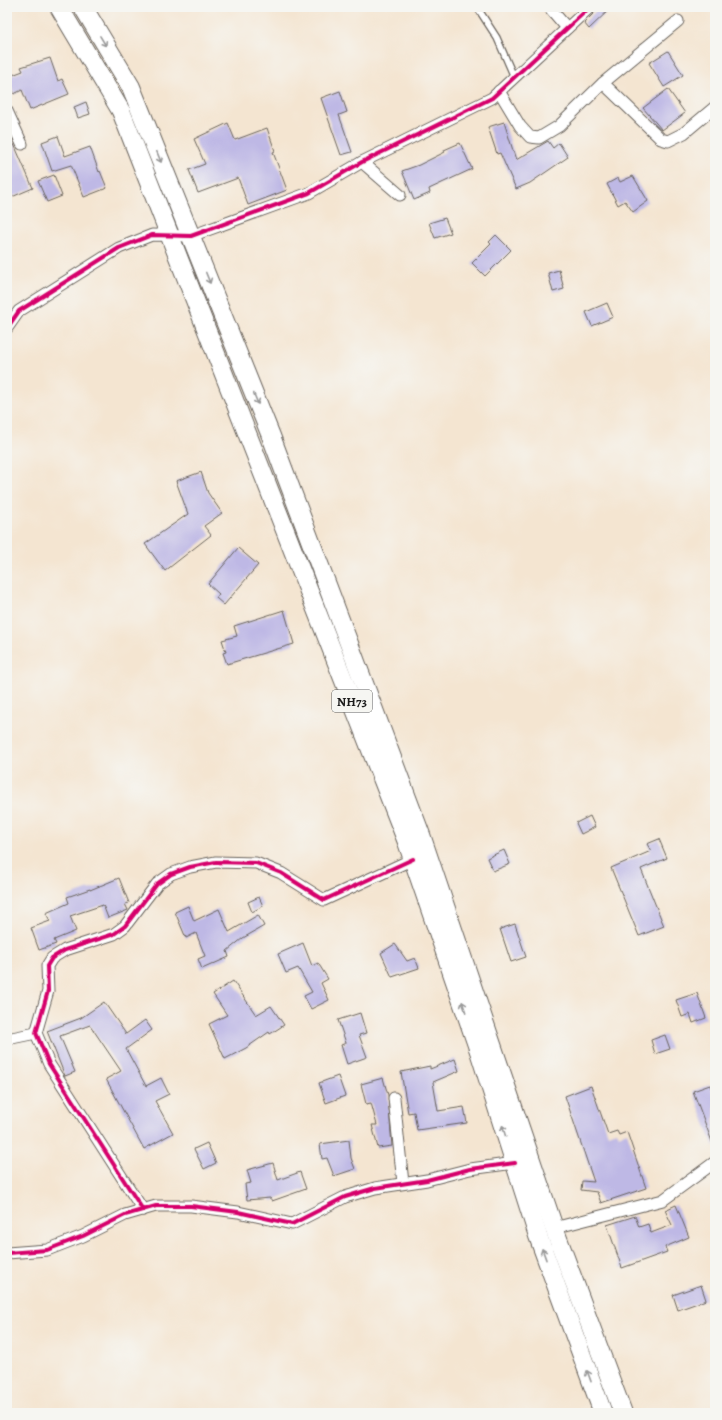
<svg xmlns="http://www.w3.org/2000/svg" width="722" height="1420" font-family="Alegreya,serif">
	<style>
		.building { fill: #beb8e5 }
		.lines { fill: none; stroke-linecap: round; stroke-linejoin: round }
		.service-casing { stroke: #68625b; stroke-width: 8 }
		.minor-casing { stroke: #68625b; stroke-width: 13 }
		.trunk-casing { stroke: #68625b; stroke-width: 20 }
		.service { stroke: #fff; stroke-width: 5.5 }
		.minor { stroke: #fff; stroke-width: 11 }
		.trunk { stroke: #fff; stroke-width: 18 }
		.cycleway-casing { stroke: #f6f6f2; stroke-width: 6 }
		.cycleway { stroke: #d6006c; stroke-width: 4 }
		.oneway { stroke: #999 }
		.labels { text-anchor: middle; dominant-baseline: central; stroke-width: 4; stroke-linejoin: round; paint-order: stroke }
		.shield { fill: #f6f6f2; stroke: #5d5d5c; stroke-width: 1 }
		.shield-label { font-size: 13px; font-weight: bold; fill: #1c1c1c }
	</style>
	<rect width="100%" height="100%" fill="#f6f6f2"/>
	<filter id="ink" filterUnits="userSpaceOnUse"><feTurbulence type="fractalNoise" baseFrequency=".025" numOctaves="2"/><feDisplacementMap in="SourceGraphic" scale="8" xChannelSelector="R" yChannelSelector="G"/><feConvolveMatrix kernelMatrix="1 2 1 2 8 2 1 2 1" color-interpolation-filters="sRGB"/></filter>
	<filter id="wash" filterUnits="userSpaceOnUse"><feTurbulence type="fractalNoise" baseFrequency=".012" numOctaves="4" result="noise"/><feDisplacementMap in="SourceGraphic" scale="16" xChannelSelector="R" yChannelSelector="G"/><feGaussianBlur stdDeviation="0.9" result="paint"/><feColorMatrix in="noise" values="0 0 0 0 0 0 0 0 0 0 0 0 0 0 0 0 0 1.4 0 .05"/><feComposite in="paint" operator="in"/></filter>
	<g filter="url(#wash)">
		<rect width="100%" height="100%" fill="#f4e5d1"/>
		<g id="blocks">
			<g class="building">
				<polygon points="597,7 612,7 589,29 584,23 595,12"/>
				<polygon points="668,51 683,75 664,87 649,63"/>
				<polygon points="50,58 58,81 62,79 69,94 30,110 22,90 14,94 7,77 23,71 21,67"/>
				<polygon points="668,89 685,113 662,130 643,108"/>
				<polygon points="340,91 347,112 339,115 352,152 341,155 321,98"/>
				<polygon points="86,102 90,114 78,118 74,107"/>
				<polygon points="504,122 516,160 548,141 553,148 559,143 568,157 530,183 516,189 500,153 497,154 488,127"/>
				<polygon points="228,123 235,140 267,128 275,151 273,152 287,190 248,205 238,178 198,193 189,170 205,164 194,139"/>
				<polygon points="7,128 33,188 7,199"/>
				<polygon points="58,136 65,156 90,147 99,172 100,171 107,188 84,197 71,165 52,171 42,142"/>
				<polygon points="460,143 472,169 429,189 430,193 414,200 402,171 419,165 445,152 444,150"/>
				<polygon points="54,175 62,196 47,202 38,181"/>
				<polygon points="633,176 648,201 633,212 625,201 618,205 607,184 618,178 620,182"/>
				<polygon points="445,218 451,233 435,238 429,223"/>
				<polygon points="496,235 511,250 485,276 472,263 491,244 489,242"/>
				<polygon points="559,270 564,289 553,292 548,273"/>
				<polygon points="607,303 613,317 592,326 586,312"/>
				<polygon points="201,472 208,493 222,513 204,526 211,535 165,571 145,544 188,514 176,481"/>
				<polygon points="238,548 258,565 224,605 216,598 219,594 208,584"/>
				<polygon points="284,610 294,644 227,664 223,653 226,652 222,640 237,636 234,626"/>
				<polygon points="590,816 595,827 581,834 576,823"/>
				<polygon points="659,839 667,858 641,869 664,926 639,936 611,868 651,851 647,844"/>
				<polygon points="504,850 510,864 493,871 487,858"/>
				<polygon points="119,878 129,903 125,904 128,910 108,918 103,905 70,916 76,931 54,940 56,944 39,950 31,928 50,921 46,913 69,903 67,897 90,889 90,890"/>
				<polygon points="259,897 263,906 252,912 248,902"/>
				<polygon points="188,906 194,921 219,909 229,932 258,915 264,926 243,938 227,951 229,957 202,969 198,959 205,956 196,933 186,938 175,912"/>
				<polygon points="515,924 526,957 511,962 500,929"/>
				<polygon points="303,943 312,966 318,963 328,979 321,983 329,1000 311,1009 304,996 312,992 298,968 286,973 278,954"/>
				<polygon points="395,944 407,961 415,958 419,968 392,977 381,953"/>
				<polygon points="233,981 256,1015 271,1006 284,1025 270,1034 269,1032 246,1048 225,1059 209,1024 227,1015 213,994"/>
				<polygon points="697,993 706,1018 693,1023 690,1014 682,1017 676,1000"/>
				<polygon points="104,1002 126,1034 145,1020 152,1030 126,1049 146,1086 161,1078 169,1094 155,1101 173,1133 144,1149 106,1079 121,1071 90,1025 60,1036 75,1072 65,1076 47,1031 81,1018"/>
				<polygon points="360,1013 366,1033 359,1035 367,1057 347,1064 341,1045 346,1043 338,1020"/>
				<polygon points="665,1035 670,1049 655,1054 651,1040"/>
				<polygon points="455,1059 459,1071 433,1082 438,1111 464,1107 467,1123 417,1130 414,1112 408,1113 401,1072 430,1066 430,1069"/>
				<polygon points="338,1076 345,1096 326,1103 319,1083"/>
				<polygon points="383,1078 388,1095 392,1146 378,1148 372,1125 377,1125 371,1103 366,1104 361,1084"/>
				<polygon points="710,1085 715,1097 714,1147 693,1091"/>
				<polygon points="591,1086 608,1134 617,1131 619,1135 627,1132 646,1188 601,1203 597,1192 581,1190 582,1181 594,1182 565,1096"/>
				<polygon points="349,1140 351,1158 355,1169 334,1176 327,1158 322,1159 320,1144"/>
				<polygon points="207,1143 216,1163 204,1169 194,1149"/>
				<polygon points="273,1163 278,1180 300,1172 306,1189 272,1201 270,1198 247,1200 245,1184 251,1183 247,1170"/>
				<polygon points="676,1205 689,1237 665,1247 667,1252 622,1268 607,1225 635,1216 639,1227 648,1224 651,1233 672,1225 665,1210"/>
				<polygon points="701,1285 706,1300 678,1310 673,1295"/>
			</g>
		</g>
	</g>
	<g filter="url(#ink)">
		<use href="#blocks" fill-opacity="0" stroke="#68625b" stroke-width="1"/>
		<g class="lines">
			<g class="service-casing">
				<polyline id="service" points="477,7 497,38 514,77"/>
			</g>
			<g class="minor-casing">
				<g id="minor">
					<polyline points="549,7 567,28"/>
					<polyline points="603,83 678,21"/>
					<polyline points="499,91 520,126 530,137 539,138 559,126 603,83 661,139 668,141 684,133 715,107"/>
					<polyline points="7,111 22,144"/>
					<polyline points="362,162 400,195"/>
					<polyline points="7,328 19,311 119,248 152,235 191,236 309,193 362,162 492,98 590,7"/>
					<polyline points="7,1039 36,1033"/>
					<polyline points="394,1098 403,1183"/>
					<polyline points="143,1210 49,1064 36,1033 48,991 47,966 52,958 65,950 114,934 125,926 157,884 171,874 190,867 216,862 256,863 281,873 324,900 413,859"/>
					<polyline points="554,1228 663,1200 715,1162"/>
					<polyline points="7,1253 47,1250 83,1236 125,1215 156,1206 191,1206 238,1212 292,1224 345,1197 375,1188 427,1180 470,1169 515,1163"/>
				</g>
			</g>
			<g class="trunk-casing">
				<g id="trunk">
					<polyline points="59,7 121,111 407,842 479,1051 538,1236 603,1413"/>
					<polyline points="83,7 131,87 271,436 421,835 554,1228 623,1413"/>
				</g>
			</g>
			<use href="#service" class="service"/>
			<use href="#minor" class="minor"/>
			<use href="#trunk" class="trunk"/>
			<g class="cycleway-casing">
				<g id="cycleway">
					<polyline points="7,328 19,311 119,248 152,235 191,236 309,193 362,162 492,98 590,7"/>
					<polyline points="143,1210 49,1064 36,1033 48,991 47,966 52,958 65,950 114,934 125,926 157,884 171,874 190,867 216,862 256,863 281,873 324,900 413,859"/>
					<polyline points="7,1253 47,1250 83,1236 125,1215 156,1206 191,1206 238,1212 292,1224 345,1197 375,1188 427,1180 470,1169 515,1163"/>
				</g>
			</g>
			<use href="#cycleway" class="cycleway"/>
		</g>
		<defs><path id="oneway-shaft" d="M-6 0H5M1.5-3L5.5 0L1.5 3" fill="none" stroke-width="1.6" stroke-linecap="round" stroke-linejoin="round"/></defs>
		<g class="oneway">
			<use href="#oneway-shaft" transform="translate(103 41) rotate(59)"/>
			<use href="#oneway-shaft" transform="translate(159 157) rotate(68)"/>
			<use href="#oneway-shaft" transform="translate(208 278) rotate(68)"/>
			<use href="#oneway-shaft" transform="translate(256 399) rotate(68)"/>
			<use href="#oneway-shaft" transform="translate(464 1007) rotate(-109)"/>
			<use href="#oneway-shaft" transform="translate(504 1131) rotate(-107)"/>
			<use href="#oneway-shaft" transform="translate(544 1254) rotate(-110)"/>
			<use href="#oneway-shaft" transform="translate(589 1376) rotate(-110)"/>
		</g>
	</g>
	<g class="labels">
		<rect class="shield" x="332" y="690" width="40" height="22" rx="3"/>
		<g class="shield-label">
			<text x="352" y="701">NH73</text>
		</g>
	</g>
	<rect width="722" height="1420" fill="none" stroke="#f6f6f2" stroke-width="24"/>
</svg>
